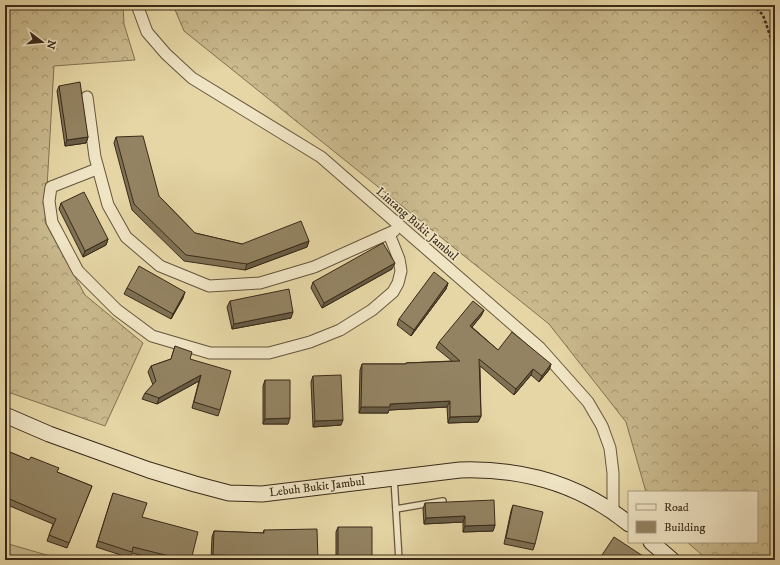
<svg xmlns="http://www.w3.org/2000/svg" width="780" height="565" font-family="'IM FELL DW Pica',serif">
	<style>
		.green { fill: #c9b98d; stroke: #827253 }
		.forest { fill: url(#forest-crowns); stroke: #827253 }
		.lines { fill: none; stroke-linecap: round; stroke-linejoin: round }
		.service-casing { stroke: #65553c; stroke-width: 8 }
		.minor-casing { stroke: #65553c; stroke-width: 13 }
		.secondary-casing { stroke: #3a2a19; stroke-width: 17 }
		.path { stroke: #3a2a19; stroke-width: 2.5; stroke-dasharray: 3 2; stroke-linecap: butt }
		.service { stroke: #efe4c4; stroke-width: 5.5 }
		.minor { stroke: #efe4c4; stroke-width: 11 }
		.secondary { stroke: #efe4c4; stroke-width: 15 }
		.wall { fill: #7e7154; stroke: #3a2a19 }
		.shaded-wall { fill: #675c45; stroke: #3a2a19 }
		.building { fill: #938362; stroke: #3a2a19 }
		.labels { text-anchor: middle; dominant-baseline: central; stroke-width: 3; stroke-linejoin: round; paint-order: stroke }
		.street-label { font-size: 12px; fill: #3a2a19; stroke: #efe4c4 }
	</style>
	<defs>
		<pattern id="forest-crowns" width="20" height="18" patternUnits="userSpaceOnUse"><rect width="20" height="18" fill="#c9b98d"/><path d="M2 6a3 3 0 1 1 6 0M12 15a3 3 0 1 1 6 0" fill="none" stroke="#a49772"/></pattern>
	</defs>
	<rect width="100%" height="100%" fill="#e6d6a5"/>
	<filter id="stains"><feTurbulence type="fractalNoise" baseFrequency=".005" numOctaves="4"/><feColorMatrix values="0 0 0 0 .2 0 0 0 0 .09 0 0 0 0 .02 0 0 0 .5 -.17"/></filter>
	<radialGradient id="worn" r=".72"><stop offset=".6" stop-color="#630" stop-opacity="0"/><stop offset="1" stop-color="#630" stop-opacity=".3"/></radialGradient>
	<g class="green">
		<polygon points="5,543 64,560 5,560"/>
		<polygon points="539,556 552,560 491,560"/>
	</g>
	<g class="forest">
		<polygon points="5,5 123,5 124,24 135,60 54,66 45,222 85,295 143,343 105,426 5,391"/>
		<polygon points="173,5 775,5 775,560 708,560 687,542 757,542 757,492 646,492 626,422 549,324 184,31"/>
	</g>
	<g class="lines">
		<g class="service-casing">
			<g id="service">
				<polyline points="394,478 399,560"/>
				<polyline points="396,509 443,501"/>
			</g>
		</g>
		<g class="minor-casing">
			<g id="minor">
				<polyline points="137,5 147,32 166,54 192,78 321,157 540,348 588,402 602,426 610,448 613,473 613,511"/>
				<polyline points="87,97 95,157 108,205 126,237 160,266 209,286 260,283 314,267 394,231"/>
				<polyline points="97,169 51,187 49,201 52,222 78,271 117,310 152,336 210,353 269,353 310,342 340,330 372,310 393,292 398,283 401,271 399,259 389,234"/>
			</g>
		</g>
		<g class="secondary-casing">
			<g id="secondary">
				<path d="M5 415 49 434 149 470 195 484 229 493 262 494 460 470C523 468 580 484 629 524"/>
				<polyline points="651,542 672,560"/>
			</g>
		</g>
		<polyline class="path" points="753,5 763,15 775,50"/>
		<use href="#service" class="service"/>
		<use href="#minor" class="minor"/>
		<use href="#secondary" class="secondary"/>
	</g>
	<g class="wall">
		<polygon points="59,86 88,137 86,143 65,146 57,91"/>
		<polygon points="116,137 159,196 195,233 242,244 309,241 307,247 245,270 184,261 132,210 114,143"/>
		<polygon points="61,203 108,239 106,245 83,257 59,209"/>
		<polygon points="392,269 322,308 311,288 313,282"/>
		<polygon points="448,283 446,289 411,336 397,325 399,319"/>
		<polygon points="127,288 183,298 171,319 124,294"/>
		<polygon points="230,301 291,318 232,329 227,307"/>
		<polygon points="484,310 481,316 472,327 498,350 551,364 549,370 539,382 531,375 514,395 480,366 481,416 478,422 448,423 447,407 389,410 388,413 359,413 360,370 362,364 406,364 406,363 452,361 436,348 439,342"/>
		<polygon points="175,346 190,359 220,410 218,416 192,408 199,381 157,404 142,399 145,393 153,385 148,372 151,366 171,359"/>
		<polygon points="313,376 341,425 313,427 311,382"/>
		<polygon points="265,380 288,424 263,424 263,386"/>
		<polygon points="5,450 57,472 92,486 67,548 47,541 53,524 5,504"/>
		<polygon points="113,493 142,517 191,560 160,560 132,553 130,558 96,547"/>
		<polygon points="425,503 495,525 493,531 463,532 463,522 424,524 423,509"/>
		<polygon points="513,505 535,544 533,550 504,544 511,511"/>
		<polygon points="338,527 372,558 371,560 336,560 336,532"/>
		<polygon points="264,530 318,560 211,560 212,537 214,531 263,533"/>
		<polygon points="602,555 649,560 600,560"/>
	</g>
	<g class="shaded-wall">
		<polygon points="88,137 86,143 65,146 67,140"/>
		<polygon points="108,239 106,245 83,257 85,251"/>
		<polygon points="309,241 307,247 245,270 247,264"/>
		<polygon points="395,263 392,269 322,308 324,303"/>
		<polygon points="448,283 446,289 411,336 414,330"/>
		<polygon points="185,292 183,298 171,319 173,314"/>
		<polygon points="484,310 481,316 468,332 470,326"/>
		<polygon points="293,312 291,318 232,329 234,324"/>
		<polygon points="551,364 549,370 539,382 542,376"/>
		<polygon points="533,369 531,375 514,395 516,389"/>
		<polygon points="201,375 199,381 157,404 159,398"/>
		<polygon points="450,401 447,407 389,410 388,413 359,413 361,407 390,404"/>
		<polygon points="481,416 478,422 448,423 450,417"/>
		<polygon points="290,418 288,424 263,424 265,419"/>
		<polygon points="343,420 341,425 313,427 315,421"/>
		<polygon points="465,516 463,522 424,524 426,518"/>
		<polygon points="495,525 493,531 463,532 465,526"/>
		<polygon points="213,555 265,557 263,560 211,560"/>
		<polygon points="338,557 372,558 371,560 337,560"/>
	</g>
	<g class="building">
		<polygon points="80,82 88,137 67,140 59,86"/>
		<polygon points="143,136 159,196 195,233 242,244 301,221 309,241 247,264 186,255 134,204 116,137"/>
		<polygon points="84,192 108,239 85,251 61,203"/>
		<polygon points="383,243 395,263 324,303 313,282"/>
		<polygon points="139,266 185,292 173,314 127,288"/>
		<polygon points="434,272 448,283 414,330 399,319"/>
		<polygon points="289,289 293,312 234,324 230,301"/>
		<polygon points="473,301 484,310 470,326 498,350 512,332 551,364 542,376 533,369 516,389 479,359 481,416 450,417 450,401 390,404 390,407 361,407 362,364 406,364 406,363 460,361 439,342"/>
		<polygon points="175,346 192,352 190,359 231,371 220,410 194,402 201,375 159,398 145,393 156,381 151,366 171,359"/>
		<polygon points="341,375 343,420 315,421 313,376"/>
		<polygon points="265,380 290,380 290,418 265,419"/>
		<polygon points="5,450 29,460 31,457 59,468 57,472 92,486 69,543 49,535 56,519 5,497"/>
		<polygon points="113,493 147,503 142,517 198,532 191,560 185,560 133,547 132,552 98,541"/>
		<polygon points="494,500 495,525 465,526 465,516 426,518 425,503"/>
		<polygon points="513,505 543,512 535,544 506,538"/>
		<polygon points="338,527 372,527 372,558 338,557"/>
		<polygon points="317,529 318,560 265,560 265,557 213,555 214,531 264,533 264,530"/>
		<polygon points="614,537 649,560 609,560 602,555"/>
	</g>
	<g class="labels">
		<g class="street-label">
			<text transform="translate(417 224) rotate(41)">Lintang Bukit Jambul</text>
			<text transform="translate(317 487) rotate(-7)">Lebuh Bukit Jambul</text>
		</g>
	</g>
	<rect width="780" height="565" fill="none" stroke="#e6d6a5" stroke-width="20"/>
	<rect x="6" y="6" width="768" height="553" fill="none" stroke="#3a2a19" stroke-width="2"/>
	<rect x="10" y="10" width="760" height="545" fill="none" stroke="#3a2a19"/>
	<rect x="628" y="491" width="130" height="52" fill="#efe4c4" stroke="#a79a80"/>
	<rect x="636" y="504" width="20" height="6" fill="#efe4c4" stroke="#a79a80"/>
	<text x="664" y="511" font-size="12" fill="#3a2a19">Road</text>
	<rect x="636" y="521" width="20" height="12" fill="#938362" stroke="#a79a80"/>
	<text x="664" y="531" font-size="12" fill="#3a2a19">Building</text>
	<g transform="translate(42 42) rotate(106)" stroke="#efe4c4" stroke-width="3" paint-order="stroke">
	<path d="M0-3L7 15L0 10L-7 15Z" fill="#3a2a19"/>
	<text y="-6" font-size="11" font-weight="bold" text-anchor="middle" fill="#3a2a19">N</text>
	</g>
	<rect width="100%" height="100%" filter="url(#stains)"/>
	<rect width="100%" height="100%" fill="url(#worn)"/>
</svg>
